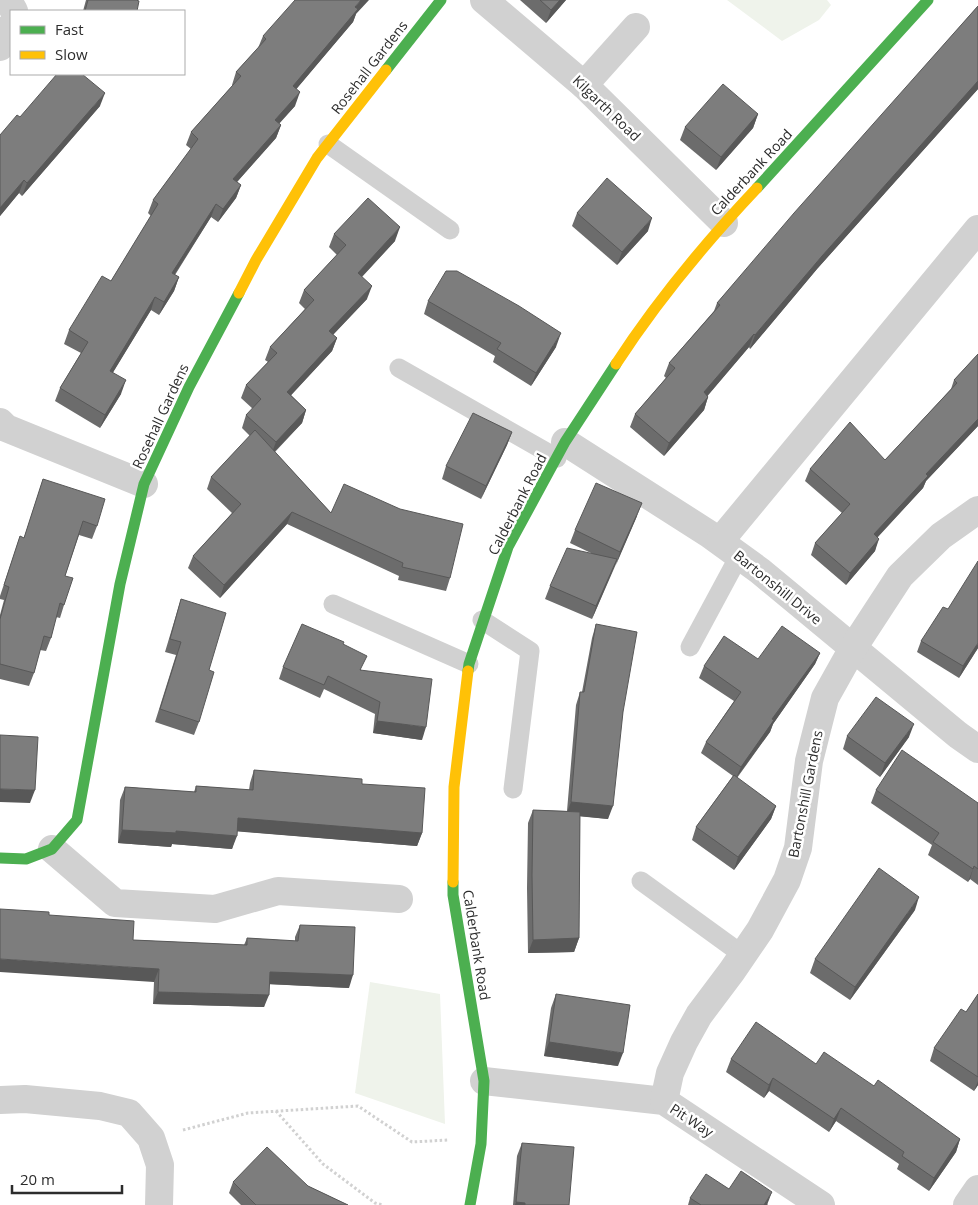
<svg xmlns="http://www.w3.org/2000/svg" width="978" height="1205" font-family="'Open Sans',sans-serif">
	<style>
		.green { fill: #eff3eb }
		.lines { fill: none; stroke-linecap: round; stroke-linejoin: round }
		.path { stroke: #d1d1d1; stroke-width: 3; stroke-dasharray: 2.5 2.5; stroke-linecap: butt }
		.lane { stroke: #d1d1d1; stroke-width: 19 }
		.street { stroke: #d1d1d1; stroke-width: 28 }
		.fast { stroke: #4caf50; stroke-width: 11 }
		.slow { stroke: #ffc107; stroke-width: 11 }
		.wall { fill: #6c6c6c }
		.shaded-wall { fill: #585858 }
		.building { fill: #7d7d7d; stroke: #585858 }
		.labels { text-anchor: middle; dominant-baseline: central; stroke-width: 5; stroke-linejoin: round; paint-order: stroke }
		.street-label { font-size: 14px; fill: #2c2c2c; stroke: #fff }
	</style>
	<rect width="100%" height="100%" fill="#fff"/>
	<g class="green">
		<polygon points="727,0 827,0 831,5 819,20 782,41"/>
		<polygon points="370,982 440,994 445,1124 355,1093"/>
	</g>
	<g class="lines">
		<g class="path">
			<polyline points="276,1111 323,1164 375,1203 383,1205"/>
			<polyline points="183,1130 248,1113 358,1106 412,1142 448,1140"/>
		</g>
		<g class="lane">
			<polyline points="328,144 450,230"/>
			<polyline points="399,368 557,458"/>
			<polyline points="333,604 469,664"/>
			<polyline points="482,620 530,651 513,789"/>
			<polyline points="690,647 739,556"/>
			<polyline points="641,881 743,955"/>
		</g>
		<g class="street">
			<polyline points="8,0 14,11"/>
			<polyline points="484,0 584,85 724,223"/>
			<polyline points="0,47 11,26"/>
			<polyline points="584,85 636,27"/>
			<polyline points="0,422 6,428 144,484"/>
			<polyline points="565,442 709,534 760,571 958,735 978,749"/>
			<polyline points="720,541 978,229"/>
			<polyline points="52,849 115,903 215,909 278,891 399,899"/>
			<polyline points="484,1081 664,1101 821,1205"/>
			<polyline points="0,1100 25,1099 100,1106 129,1113 151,1138 160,1165 159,1205"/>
			<polyline points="664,1101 670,1073 684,1042 699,1015 732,971 760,930 787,880 798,848 809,761 825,698 853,648 900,576 941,536 978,510"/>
			<polyline points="967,1205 978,1189"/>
		</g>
		<g class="fast">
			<polyline points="386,70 441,0"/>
			<polyline points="757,188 928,0"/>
			<polyline points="468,671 469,664 508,547 565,442 616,364"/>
			<polyline points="0,858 26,859 52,849 77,820 120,584 144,484 189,387 239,293"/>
			<polyline points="453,882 453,895 484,1081 481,1144 470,1205"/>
		</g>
		<g class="slow">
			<polyline points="239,293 256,260 317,158 386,70"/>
			<path d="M616 364C657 301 706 242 757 188"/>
			<polyline points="453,882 454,787 468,671"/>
		</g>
	</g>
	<g class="wall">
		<polygon points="86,0 136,0 137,11 83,11"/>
		<polygon points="520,0 566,0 546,23"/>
		<polygon points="978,6 978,89 817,269 750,349 749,347 707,396 708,397 704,410 664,456 630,427 635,414 666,378 664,376 669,363 714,311 717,303"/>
		<polygon points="356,14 353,22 296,89 295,106 279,124 281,125 276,138 237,182 241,185 236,198 218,222 211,217 175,275 179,277 174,291 159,315 151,310 113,372 121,394 100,428 55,401 60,388 81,353 64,344 69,330 111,281 151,216 148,213 153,200 191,149 186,145 191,132 232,86 232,85 236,72 258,48 263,36"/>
		<polygon points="100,106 22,196 19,193 0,216 0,135 20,117"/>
		<polygon points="758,114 753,128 716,170 680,140 685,127"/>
		<polygon points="577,213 648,231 617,265 572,226"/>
		<polygon points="334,234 395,241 362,277 367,299 333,335 337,338 332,351 291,395 306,410 302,423 275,452 331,513 450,578 446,591 398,580 399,576 287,524 220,598 188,568 193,556 232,513 207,489 211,477 250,436 242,428 246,415 253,409 241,398 246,385 268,362 265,360 270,347 305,309 299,303 304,290 337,255 329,247"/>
		<polygon points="428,301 556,347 531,386 493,362 495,356 424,314"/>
		<polygon points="978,354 978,426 926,481 923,488 878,537 875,551 846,585 811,555 815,543 842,513 805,481 810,469 885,460 951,389 954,380"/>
		<polygon points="512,432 507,445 481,499 442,479 446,466"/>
		<polygon points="43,479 97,526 92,539 79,535 65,576 64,605 60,618 56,617 51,638 46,651 40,650 34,673 29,686 0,679 0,615 4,600 0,599 0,596 20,536 24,538"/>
		<polygon points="637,516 592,619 545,599 550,586 593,554 570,543 575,530"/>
		<polygon points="181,599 209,670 199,722 194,735 155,722 176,655 165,652 177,612"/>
		<polygon points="948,609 978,648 959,678 917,652 921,641"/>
		<polygon points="596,624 623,712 608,819 580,816 579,938 574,952 528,953 527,888 528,823 533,810 567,811 576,705 580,692 582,692 592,638"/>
		<polygon points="343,644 362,671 422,740 373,733 375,714 324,689 320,698 279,679 283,667"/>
		<polygon points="820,653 815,664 773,724 770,732 737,778 776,806 771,819 734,870 692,840 696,827 733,776 701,753 706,742 734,701 699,678 704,666 758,659"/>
		<polygon points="847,736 909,737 880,777 843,749"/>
		<polygon points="254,770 362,784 422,833 417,846 237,831 232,849 172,844 171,847 118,843 120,800 125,787 194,792 196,786 249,790 250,783"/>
		<polygon points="876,790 978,803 978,885 970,879 968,882 928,855 932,845 871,803"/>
		<polygon points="915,910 850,1000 810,973 815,959"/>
		<polygon points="49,915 133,940 244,945 247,938 295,941 295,937 300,925 349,988 269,984 264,1007 153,1004 154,982"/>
		<polygon points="556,994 618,1066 544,1056 551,1008"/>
		<polygon points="978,994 978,1085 974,1091 930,1061 934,1048 966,1012"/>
		<polygon points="731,1059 816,1064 874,1086 960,1139 956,1152 929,1191 897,1169 899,1164 836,1121 829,1132 769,1091 764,1098 726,1072"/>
		<polygon points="522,1143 569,1205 513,1205 517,1156"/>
		<polygon points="233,1182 308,1186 348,1205 241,1205 229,1193"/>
		<polygon points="729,1189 768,1204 767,1205 688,1205 690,1198"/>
	</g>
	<g class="shaded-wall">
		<polygon points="361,0 369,0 356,14 353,22 288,99 293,86 355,7"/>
		<polygon points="560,0 566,0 546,23 551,10"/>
		<polygon points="978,81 978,89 817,269 750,349 755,335 822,256"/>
		<polygon points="300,92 295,106 270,133 275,120"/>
		<polygon points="105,93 100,106 22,196 27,183"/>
		<polygon points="758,114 753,128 716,170 721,157"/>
		<polygon points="281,125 276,138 228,192 233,179"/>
		<polygon points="24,180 19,193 0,216 0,208"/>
		<polygon points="241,185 236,198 218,222 223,209"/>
		<polygon points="216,204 211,217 167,286 172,273"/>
		<polygon points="652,218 648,231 617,265 622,252"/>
		<polygon points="400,227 395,241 353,286 358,273"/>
		<polygon points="179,277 174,291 159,315 164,302"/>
		<polygon points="372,286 367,299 324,344 329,331"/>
		<polygon points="155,297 151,310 106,384 110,371"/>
		<polygon points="561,333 556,347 531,386 536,373"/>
		<polygon points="754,334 749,347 699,406 704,392"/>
		<polygon points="337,338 332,351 282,405 287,392"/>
		<polygon points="126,380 121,394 100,428 105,415"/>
		<polygon points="708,397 704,410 664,456 669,443"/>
		<polygon points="306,410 302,423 271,455 276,442"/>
		<polygon points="978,419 978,426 926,481 923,488 869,546 874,534 926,474"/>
		<polygon points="512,432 507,445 481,499 486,486"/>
		<polygon points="642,503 637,516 616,565 620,552"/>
		<polygon points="292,512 287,524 220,598 224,585"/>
		<polygon points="879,539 875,551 846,585 850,573"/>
		<polygon points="617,559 612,572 592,619 596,606"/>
		<polygon points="978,643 978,648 959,678 963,666"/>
		<polygon points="820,653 815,664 773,724 770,732 736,778 741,767 772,719"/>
		<polygon points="377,721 426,727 422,740 373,733"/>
		<polygon points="914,724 909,737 880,777 885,763"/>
		<polygon points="0,789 35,790 30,803 0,802"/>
		<polygon points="571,802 613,806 608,819 566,815"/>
		<polygon points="776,806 771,819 734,870 738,857"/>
		<polygon points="238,818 422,833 417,846 233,831"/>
		<polygon points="122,830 176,831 237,836 232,849 172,844 171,847 118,843"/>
		<polygon points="974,866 970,879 968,882 973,869"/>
		<polygon points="919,897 915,910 850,1000 855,987"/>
		<polygon points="579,938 574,952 528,953 533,940"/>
		<polygon points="0,959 159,969 154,982 0,972"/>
		<polygon points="270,972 353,975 349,988 266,984"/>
		<polygon points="158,992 269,995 264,1007 153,1004"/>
		<polygon points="549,1042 623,1053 618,1066 544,1056"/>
		<polygon points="773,1078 769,1091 764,1098 769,1085"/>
		<polygon points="978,1081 978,1085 974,1091"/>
		<polygon points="841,1108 836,1121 829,1132 834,1119"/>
		<polygon points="960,1139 956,1152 929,1191 934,1178"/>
		<polygon points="772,1192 767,1205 764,1205"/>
		<polygon points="516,1202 525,1203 525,1205 515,1205"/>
	</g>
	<g class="building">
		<polygon points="88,0 136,0 139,1 137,11 85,11"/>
		<polygon points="295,0 361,0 355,7 358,9 293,86 300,92 275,120 281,125 233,179 241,185 223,209 216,204 172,273 179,277 164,302 155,297 110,371 126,380 105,415 60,388 88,342 69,330 102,276 111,281 158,204 153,200 198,139 191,132 241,76 236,72 266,39 263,36"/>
		<polygon points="540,0 560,0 551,10"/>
		<polygon points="978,6 978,81 822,256 755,335 754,334 704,392 708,397 669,443 635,414 675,368 669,363 720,305 717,303 794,213"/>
		<polygon points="57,74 82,74 105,93 27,183 24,180 0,208 0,135 17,115 20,117"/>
		<polygon points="723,84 758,114 721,157 685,127"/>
		<polygon points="607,178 652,218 622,252 577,213"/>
		<polygon points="368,198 400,227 358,273 372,286 329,331 337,338 287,392 306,410 276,442 246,415 261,399 246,385 277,353 270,347 314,300 304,290 346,245 334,234"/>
		<polygon points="446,271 457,271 519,306 561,333 536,373 497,349 501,343 428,301"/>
		<polygon points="978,354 978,419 926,474 928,476 874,534 879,539 850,573 815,543 850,504 810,469 850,422 885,460 957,383 954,380"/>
		<polygon points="473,413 512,432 486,486 446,466"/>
		<polygon points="255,430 331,513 344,484 400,509 463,524 450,578 402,567 403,563 292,512 224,585 193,556 241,504 211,477"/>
		<polygon points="43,479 105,499 97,526 83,521 65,576 73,578 64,605 60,603 51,638 44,636 34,673 0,664 0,619 9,587 4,585 20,536 24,538"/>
		<polygon points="596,483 642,503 620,552 575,530"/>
		<polygon points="567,548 617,559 596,606 550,586"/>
		<polygon points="978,561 978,643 963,666 921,641 943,607 948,609"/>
		<polygon points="181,599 226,613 209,670 214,672 199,722 160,709 181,642 170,639"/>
		<polygon points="302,624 344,642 343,644 367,656 360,670 432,679 426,727 377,721 380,702 328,676 324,685 283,667"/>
		<polygon points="596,624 637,632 623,712 613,806 571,802 580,692 584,692"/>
		<polygon points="782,626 820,653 772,719 774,720 741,767 706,742 741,692 704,666 724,636 758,659"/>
		<polygon points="876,697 914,724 885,763 847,736"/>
		<polygon points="0,735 38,737 35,790 0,789"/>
		<polygon points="902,750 978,803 978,869 974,866 973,869 933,842 939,833 876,790"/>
		<polygon points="254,770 362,779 362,784 425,788 422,833 238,818 237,836 176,831 176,833 122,830 125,787 196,792 196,786 253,790"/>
		<polygon points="734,775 776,806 738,857 696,827"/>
		<polygon points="533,810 580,812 579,938 533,940 532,875"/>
		<polygon points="879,868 919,897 855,987 815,959"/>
		<polygon points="0,909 49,912 49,915 134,921 133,940 247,945 247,938 298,941 300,925 355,927 353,975 270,972 269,995 158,992 159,969 0,959"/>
		<polygon points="556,994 630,1005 623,1053 549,1042"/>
		<polygon points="978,994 978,1077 934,1048 961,1009 966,1012"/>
		<polygon points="756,1022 816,1064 824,1052 874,1086 878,1080 960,1139 934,1178 902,1156 904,1152 841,1108 834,1119 773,1078 769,1085 731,1059"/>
		<polygon points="522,1143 574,1147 569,1205 525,1205 525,1203 516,1202"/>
		<polygon points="267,1147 308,1186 348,1205 256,1205 233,1182"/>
		<polygon points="741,1171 772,1192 764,1205 701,1205 690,1198 706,1174 729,1189"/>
	</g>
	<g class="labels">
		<g class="street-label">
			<text transform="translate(369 67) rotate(-52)">Rosehall Gardens</text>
			<text transform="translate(607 108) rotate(44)">Kilgarth Road</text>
			<text transform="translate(751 172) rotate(-47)">Calderbank Road</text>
			<text transform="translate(160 416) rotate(-65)">Rosehall Gardens</text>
			<text transform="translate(517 504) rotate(-63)">Calderbank Road</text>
			<text transform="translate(778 587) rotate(39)">Bartonshill Drive</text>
			<text transform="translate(805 794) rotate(-79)">Bartonshill Gardens</text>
			<text transform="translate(477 945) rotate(81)">Calderbank Road</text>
			<text transform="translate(692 1120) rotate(33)">Pit Way</text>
		</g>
	</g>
	<rect x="10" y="10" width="175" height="65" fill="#ffffff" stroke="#ababab"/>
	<rect x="20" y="26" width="25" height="8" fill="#4caf50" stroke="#ababab"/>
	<text x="55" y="35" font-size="15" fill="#2c2c2c">Fast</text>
	<rect x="20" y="51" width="25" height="8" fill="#ffc107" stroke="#ababab"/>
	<text x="55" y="60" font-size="15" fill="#2c2c2c">Slow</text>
	<path d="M12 1185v8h110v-8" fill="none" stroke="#2c2c2c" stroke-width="2.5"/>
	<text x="20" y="1185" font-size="15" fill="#2c2c2c" stroke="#ffffff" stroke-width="4" paint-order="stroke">20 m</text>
</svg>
